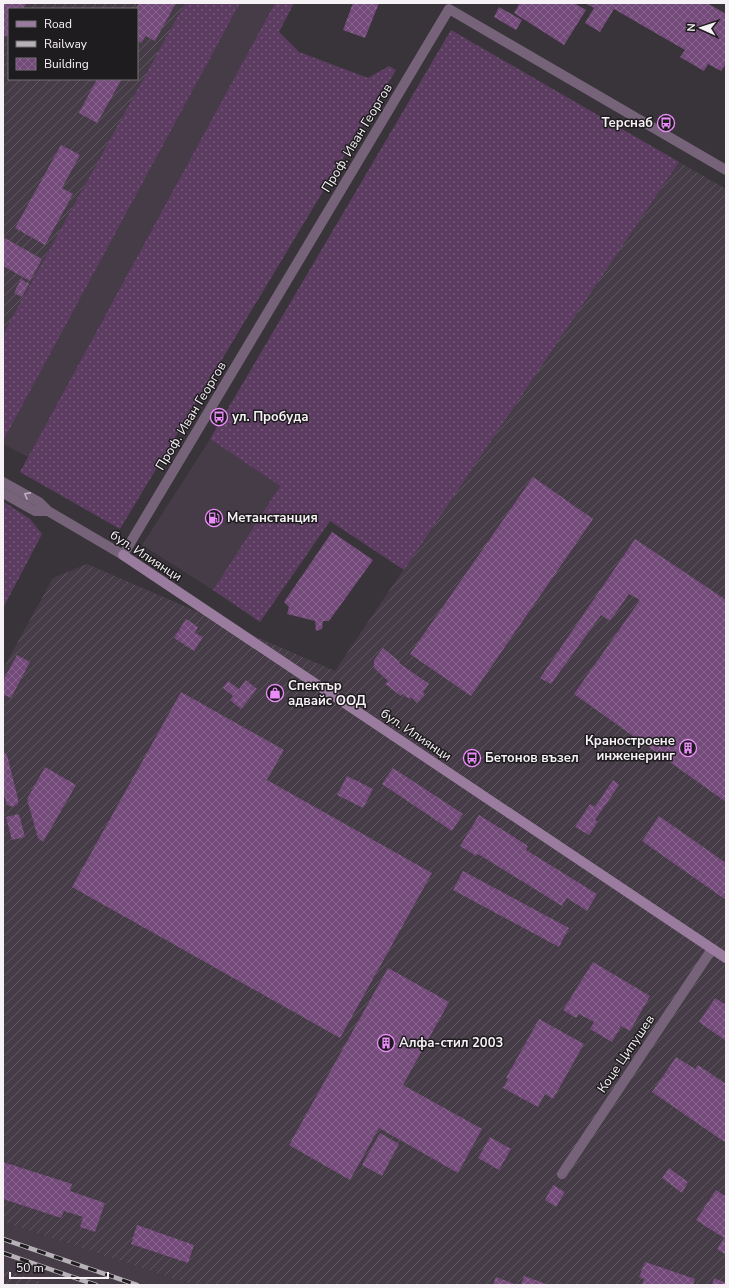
<svg xmlns="http://www.w3.org/2000/svg" width="729" height="1288" font-family="'Nunito Sans',sans-serif">
	<style>
		.built { fill: #463c47 }
		.industrial { fill: url(#industrial-furrows); fill-rule: evenodd }
		.grass { fill: url(#grass-dots) }
		.building { fill: url(#building-cross-hatch) }
		.lines { fill: none; stroke-linecap: round; stroke-linejoin: round }
		.street { stroke: #766379; stroke-width: 10 }
		.secondary { stroke: #9a7c9e; stroke-width: 10 }
		.rail-casing { stroke: #b6b1b6; stroke-width: 4.5 }
		.rail { stroke: #1f1c1f; stroke-width: 3; stroke-dasharray: 9; stroke-linecap: butt }
		.oneway { stroke: #bcb1bd }
		.labels { text-anchor: middle; dominant-baseline: central; stroke-width: 3; stroke-linejoin: round; paint-order: stroke }
		.poi-label { font-size: 13px; font-weight: bold; fill: #f5f1f5; stroke: #1f1c1f; text-anchor: start }
		.street-label { font-size: 13px; fill: #f5f1f5; stroke: #1f1c1f }
	</style>
	<defs>
		<pattern id="industrial-furrows" width="10" height="10" patternUnits="userSpaceOnUse"><rect width="10" height="10" fill="#463c47"/><path d="M-1 1l2-2M0 10L10 0M9 11l2-2" fill="none" stroke="#615962"/></pattern>
		<pattern id="grass-dots" width="8" height="8" patternUnits="userSpaceOnUse"><rect width="8" height="8" fill="#5c3d61"/><path d="M2 2h.1M6 6h.1" fill="none" stroke="#745a78" stroke-width="1.8" stroke-linecap="round"/></pattern>
		<pattern id="building-cross-hatch" width="8" height="8" patternUnits="userSpaceOnUse"><rect width="8" height="8" fill="#734a79"/><path d="M0 0l8 8M0 8l8-8" fill="none" stroke="#88658d"/></pattern>
	</defs>
	<rect width="100%" height="100%" fill="#39333a"/>
	<g class="built">
		<polygon points="240,3 275,3 28,457 3,444 3,441"/>
		<polygon points="210,439 280,486 213,590 142,545"/>
		<polygon points="3,1222 193,1285 51,1285 3,1269"/>
	</g>
	<g class="industrial">
		<path d="M3 3H185L3 334ZM9 9H137V79H9Z"/>
		<polygon points="679,162 726,189 726,1285 193,1285 3,1222 3,669 53,578 87,564 335,671"/>
		<polygon points="3,1269 51,1285 3,1285"/>
	</g>
	<g class="grass">
		<polygon points="185,3 240,3 3,441 3,334"/>
		<polygon points="275,3 294,3 279,32 299,52 368,78 389,66 396,70 120,529 20,472"/>
		<polygon points="451,30 679,162 404,570 330,521 260,622 213,590 280,486 210,439"/>
		<polygon points="4,502 30,519 42,534 3,608"/>
	</g>
	<g class="building">
		<polygon points="3,3 26,3 23,9 9,9 9,34 7,37 3,35"/>
		<polygon points="139,3 176,3 155,41 146,36 141,43 137,41 136,9"/>
		<polygon points="353,3 379,3 365,38 343,30"/>
		<polygon points="520,3 574,3 586,10 564,45 514,13"/>
		<polygon points="585,3 707,3 726,14 726,64 721,71 708,64 704,71 680,57 685,50 614,9 600,32 585,23 594,8"/>
		<polygon points="499,7 522,20 516,30 494,17"/>
		<polygon points="97,79 122,79 97,123 79,113"/>
		<polygon points="61,145 80,155 62,188 73,194 45,245 15,228"/>
		<polygon points="3,237 42,259 30,281 3,266"/>
		<polygon points="21,279 29,284 22,297 14,293"/>
		<polygon points="533,477 593,519 471,696 410,654"/>
		<polygon points="332,532 373,560 329,621 323,621 322,629 316,631 315,621 287,614 289,607 284,602"/>
		<polygon points="635,539 726,600 726,802 574,694 640,600 629,594 610,621 601,615 551,684 540,678"/>
		<polygon points="186,619 198,627 195,633 203,637 194,651 174,638"/>
		<polygon points="383,648 400,662 399,663 429,684 423,692 425,694 417,703 411,697 409,699 402,694 401,696 385,684 388,681 374,668 374,660"/>
		<polygon points="17,655 30,662 11,698 3,694 3,681"/>
		<polygon points="246,680 257,689 241,709 230,700 233,696 223,688 228,681 239,689"/>
		<polygon points="181,692 284,750 267,780 432,873 340,1038 72,887"/>
		<polygon points="3,751 7,755 18,799 18,804 13,807 7,805 3,792"/>
		<polygon points="45,767 76,785 43,842 38,838 27,799"/>
		<polygon points="393,768 463,814 452,831 382,784"/>
		<polygon points="347,776 373,789 363,808 337,795"/>
		<polygon points="613,780 619,785 595,820 598,822 589,835 575,827 590,804 595,807"/>
		<polygon points="19,814 25,837 12,840 6,817"/>
		<polygon points="479,815 528,846 526,850 597,894 587,911 567,898 562,906 478,854 476,856 460,846"/>
		<polygon points="659,816 726,863 726,900 642,841"/>
		<polygon points="463,871 569,928 559,947 453,890"/>
		<polygon points="593,962 650,996 630,1031 621,1026 612,1042 590,1029 594,1022 579,1014 576,1018 563,1010"/>
		<polygon points="388,968 449,1002 403,1085 482,1129 458,1173 379,1128 350,1180 289,1145"/>
		<polygon points="715,998 726,1005 726,1041 699,1022"/>
		<polygon points="539,1019 584,1044 553,1099 545,1094 538,1107 503,1088 508,1079 506,1078"/>
		<polygon points="676,1057 695,1069 698,1065 726,1084 726,1143 652,1092"/>
		<polygon points="380,1133 399,1144 382,1176 362,1165"/>
		<polygon points="490,1137 511,1149 499,1170 478,1158"/>
		<polygon points="3,1162 72,1184 70,1191 105,1203 95,1232 80,1227 83,1217 64,1211 61,1218 3,1199"/>
		<polygon points="669,1168 688,1182 682,1193 662,1178"/>
		<polygon points="553,1185 565,1192 556,1207 545,1200"/>
		<polygon points="716,1190 726,1197 726,1255 717,1249 724,1238 696,1220"/>
		<polygon points="137,1225 194,1245 188,1263 131,1244"/>
		<polygon points="645,1262 695,1279 693,1285 642,1285 644,1279 639,1277"/>
		<polygon points="524,1276 549,1285 521,1285"/>
		<polygon points="496,1277 517,1285 493,1285"/>
		<polygon points="714,1278 726,1283 726,1285 712,1285"/>
	</g>
	<g class="lines">
		<g class="street">
			<polyline points="3,482 39,502 48,511 123,555 449,9 726,170"/>
			<polyline points="3,493 35,511 48,511"/>
			<polyline points="562,1174 712,949"/>
		</g>
		<polyline class="secondary" points="123,555 726,958"/>
		<g class="rail-casing">
			<g id="rail">
				<polyline points="3,1239 137,1285"/>
				<polyline points="3,1253 96,1285"/>
			</g>
		</g>
		<use href="#rail" class="rail"/>
	</g>
	<defs><path id="oneway-chevron" d="M-2-3.5L2.5 0L-2 3.5" fill="none" stroke-width="1.6" stroke-linecap="round" stroke-linejoin="round"/></defs>
	<use class="oneway" href="#oneway-chevron" transform="translate(27 495) rotate(-151)"/>
	<defs>
		<g id="bus-ring" transform="scale(0.9)"><circle r="9.5" fill="#1f1c1f" stroke="#ec8cfa" stroke-width="1.5"/><path d="M-5-6H5V4H4V6H2V4H-2V6H-4V4H-5ZM-3.5-4V0h7V-4ZM-3.5 1.2v1.5H-2V1.2ZM2 1.2v1.5H3.5V1.2Z" fill="#ec8cfa"/></g>
		<g id="fuel-ring" transform="scale(0.9)"><circle r="9.5" fill="#1f1c1f" stroke="#ec8cfa" stroke-width="1.5"/><path d="M-5.5-6h7V0h2V4h1.3V-2.5L3-4.5l.8-.8L6-3V5H2.5V1h-1V6h-7ZM-4.2-4.7v3.2H.2V-4.7Z" fill="#ec8cfa"/></g>
		<g id="shop-ring" transform="scale(0.9)"><circle r="9.5" fill="#1f1c1f" stroke="#ec8cfa" stroke-width="1.5"/><path d="M-5-2.5h2.3a2.7 3.5 0 0 1 5.4 0H5L5.5 6h-11ZM-1.5-2.5h3a1.5 2.3 0 0 0-3 0Z" fill="#ec8cfa"/></g>
		<g id="building-ring" transform="scale(0.9)"><circle r="9.5" fill="#1f1c1f" stroke="#ec8cfa" stroke-width="1.5"/><path d="M-4-6H4V6H1V3H-1V6H-4ZM-2.5-4.3h1.7v1.8h-1.7ZM.8-4.3h1.7v1.8H.8ZM-2.5-1h1.7V.8h-1.7ZM.8-1h1.7V.8H.8Z" fill="#ec8cfa"/></g>
	</defs>
	<g fill-rule="evenodd">
		<use href="#bus-ring" x="666" y="123"/>
		<use href="#bus-ring" x="219" y="417"/>
		<use href="#fuel-ring" x="214" y="518"/>
		<use href="#shop-ring" x="275" y="693"/>
		<use href="#building-ring" x="688" y="748"/>
		<use href="#bus-ring" x="472" y="758"/>
		<use href="#building-ring" x="386" y="1043"/>
	</g>
	<g class="labels">
		<g class="poi-label">
			<text x="653" y="123" text-anchor="end">Терснаб</text>
			<text x="232" y="417">ул. Пробуда</text>
			<text x="227" y="518">Метанстанция</text>
			<text x="288" y="686">Спектър<tspan x="288" dy="15">адвайс ООД</tspan></text>
			<text x="675" y="741" text-anchor="end">Краностроене<tspan x="675" dy="15">инженеринг</tspan></text>
			<text x="485" y="758">Бетонов възел</text>
			<text x="399" y="1043">Алфа-стил 2003</text>
		</g>
		<g class="street-label">
			<text transform="translate(357 138) rotate(-59)">Проф. Иван Георгов</text>
			<text transform="translate(191 416) rotate(-59)">Проф. Иван Георгов</text>
			<text transform="translate(146 556) rotate(33)">бул. Илиянци</text>
			<text transform="translate(416 735) rotate(34)">бул. Илиянци</text>
			<text transform="translate(626 1054) rotate(-56)">Коце Ципушев</text>
		</g>
	</g>
	<rect width="729" height="1288" fill="none" stroke="#f5f1f5" stroke-width="8"/>
	<rect x="8" y="8" width="130" height="72" fill="#1f1c1f" stroke="#757175"/>
	<rect x="16" y="21" width="20" height="6" fill="#9a7c9e" stroke="#757175"/>
	<text x="44" y="28" font-size="12" fill="#f5f1f5">Road</text>
	<rect x="16" y="41" width="20" height="6" fill="#b6b1b6" stroke="#757175"/>
	<text x="44" y="48" font-size="12" fill="#f5f1f5">Railway</text>
	<rect x="16" y="58" width="20" height="12" fill="url(#building-cross-hatch)" stroke="#757175"/>
	<text x="44" y="68" font-size="12" fill="#f5f1f5">Building</text>
	<g transform="translate(701 28) rotate(273)" stroke="#1f1c1f" stroke-width="3" paint-order="stroke">
	<path d="M0-3L7 15L0 10L-7 15Z" fill="#f5f1f5"/>
	<text y="-6" font-size="11" font-weight="bold" text-anchor="middle" fill="#f5f1f5">N</text>
	</g>
	<path d="M10 1272v6h98v-6" fill="none" stroke="#f5f1f5" stroke-width="2"/>
	<text x="16" y="1272" font-size="12" fill="#f5f1f5" stroke="#1f1c1f" stroke-width="3" paint-order="stroke">50 m</text>
</svg>
